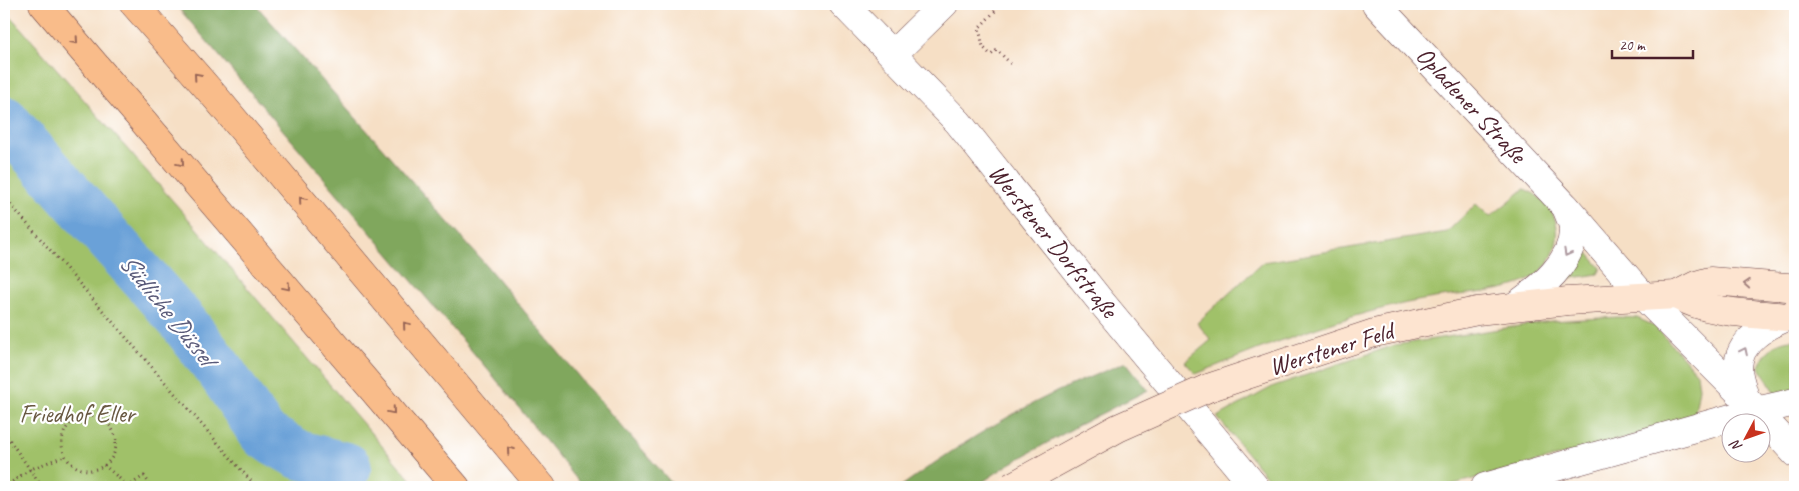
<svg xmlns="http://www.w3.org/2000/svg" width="1799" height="491" font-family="Caveat,sans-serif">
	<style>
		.green { fill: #a0c169; stroke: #75704a }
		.forest { fill: #80a75d; stroke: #656344 }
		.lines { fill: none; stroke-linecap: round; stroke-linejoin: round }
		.river { stroke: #6ba1d8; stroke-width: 49 }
		.minor-casing { stroke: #643c42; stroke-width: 29 }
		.secondary-casing { stroke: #643c42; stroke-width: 29 }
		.motorway-casing { stroke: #643c42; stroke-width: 29 }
		.path { stroke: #643c42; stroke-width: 3; stroke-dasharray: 1 4; stroke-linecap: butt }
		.minor { stroke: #fff; stroke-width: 28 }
		.secondary { stroke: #fde4d0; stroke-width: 28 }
		.motorway { stroke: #f9bc8a; stroke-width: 28 }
		.secondary-bridge-casing { stroke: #643c42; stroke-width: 29; stroke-linecap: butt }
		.secondary-bridge { stroke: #fde4d0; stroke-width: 28 }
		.oneway { stroke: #996656 }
		.oneway2 { stroke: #ae9aa0 }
		.oneway3 { stroke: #a4827e }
		.labels { text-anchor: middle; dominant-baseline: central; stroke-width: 4.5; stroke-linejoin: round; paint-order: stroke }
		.street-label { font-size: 25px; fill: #4a1f2b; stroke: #fff }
		.park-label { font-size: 25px; fill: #685841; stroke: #fff }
		.water-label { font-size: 26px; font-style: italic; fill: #595a79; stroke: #fff }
	</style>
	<rect width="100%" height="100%" fill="#fff"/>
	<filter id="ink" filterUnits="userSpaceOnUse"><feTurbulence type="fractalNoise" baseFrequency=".02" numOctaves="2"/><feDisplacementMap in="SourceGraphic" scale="10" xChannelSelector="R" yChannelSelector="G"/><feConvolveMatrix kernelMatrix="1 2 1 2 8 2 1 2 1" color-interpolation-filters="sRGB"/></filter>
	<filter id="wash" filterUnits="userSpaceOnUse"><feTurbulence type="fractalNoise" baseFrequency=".0096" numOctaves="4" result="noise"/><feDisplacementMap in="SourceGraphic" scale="20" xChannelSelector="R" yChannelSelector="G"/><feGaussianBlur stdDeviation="1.12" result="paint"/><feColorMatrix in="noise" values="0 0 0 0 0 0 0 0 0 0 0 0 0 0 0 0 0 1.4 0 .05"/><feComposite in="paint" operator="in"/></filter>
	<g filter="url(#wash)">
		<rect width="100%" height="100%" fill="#f6dfc5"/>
		<g class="green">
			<polygon points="4,9 180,209 417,487 4,487 4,127 181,336 250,431 267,449 350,478 351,466 283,438 4,108"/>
			<path d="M1524 189C1563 204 1568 247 1538 274 1521 289 1479 293 1457 295 1366 305 1281 340 1196 374L1185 362 1211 340 1197 323 1263 262 1447 232 1476 204 1490 217Z"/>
			<polygon points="1581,245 1601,268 1598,274 1566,279"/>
			<polygon points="1618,317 1637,318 1655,326 1697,373 1699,388 1695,412 1681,421 1633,436 1443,487 1275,487 1217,417 1274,386 1395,345 1551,321"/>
			<path d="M1795 340V398L1779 401 1759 366C1766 351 1777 339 1795 340Z"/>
		</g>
		<g class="forest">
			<polygon points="175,4 255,4 485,264 589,389 675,487 583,487 494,377"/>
			<path d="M1126 362 1148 390 1079 425 1008 465 975 487H900C949 452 1001 418 1056 392 1079 381 1103 372 1126 362Z"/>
		</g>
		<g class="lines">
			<polyline class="river" points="4,120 182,321 221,372 264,435 300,455 347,467"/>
		</g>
	</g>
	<g filter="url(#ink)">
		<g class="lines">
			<g class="minor-casing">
				<g id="minor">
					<polyline points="843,4 958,122 1098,298 1255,487"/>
					<polyline points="1376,4 1566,207 1643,296 1745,398 1795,453"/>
					<polyline points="893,54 944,4"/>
					<path d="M1515 306C1539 289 1574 262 1573 229 1573 222 1568 214 1566 207"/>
					<path d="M1745 398C1743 389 1738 377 1738 368 1738 341 1767 325 1787 317"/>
					<polyline points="1485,487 1756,411 1795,402"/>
				</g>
			</g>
			<g class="secondary-casing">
				<g id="secondary">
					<path d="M1676 295C1710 314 1749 313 1787 317L1795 313"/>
					<polyline points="1208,388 1374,333 1477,311 1568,301 1676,295 1696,285 1710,281 1787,287 1795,290"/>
				</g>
			</g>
			<g class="motorway-casing">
				<g id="motorway">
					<polyline points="43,4 456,487"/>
					<polyline points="134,4 217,99 542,487"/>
				</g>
			</g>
			<g class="path">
				<polyline points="992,4 997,9 979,28 983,47 991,55 997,50 1011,64"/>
				<polyline points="4,197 256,487"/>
				<circle cx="89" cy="443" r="27"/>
				<polyline points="4,432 42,487"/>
				<polyline points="104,465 128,486"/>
				<polyline points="4,487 31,469 64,456"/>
				<polyline points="127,487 144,476 152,487"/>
			</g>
			<use href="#minor" class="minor"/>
			<use href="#secondary" class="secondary"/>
			<use href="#motorway" class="motorway"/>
			<g class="secondary-bridge-casing">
				<polyline id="secondary-bridge" points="1011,487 1118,428 1208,388"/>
			</g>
			<use href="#secondary-bridge" class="secondary-bridge"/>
		</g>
		<defs><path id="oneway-chevron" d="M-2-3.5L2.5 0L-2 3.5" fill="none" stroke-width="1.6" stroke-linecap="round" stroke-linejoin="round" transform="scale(1.25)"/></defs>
		<g class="oneway">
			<use href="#oneway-chevron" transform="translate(75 41) rotate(49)"/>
			<use href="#oneway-chevron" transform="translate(197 76) rotate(-131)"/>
			<use href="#oneway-chevron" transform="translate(181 163) rotate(50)"/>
			<use href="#oneway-chevron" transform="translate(302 200) rotate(-130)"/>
			<use href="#oneway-chevron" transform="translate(287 287) rotate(50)"/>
			<use href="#oneway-chevron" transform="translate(406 325) rotate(-130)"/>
			<use href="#oneway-chevron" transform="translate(392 411) rotate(50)"/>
			<use href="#oneway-chevron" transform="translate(510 450) rotate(-130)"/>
		</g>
		<g class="oneway2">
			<use href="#oneway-chevron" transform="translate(1567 253) rotate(119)"/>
			<use href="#oneway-chevron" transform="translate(1744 351) rotate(-64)"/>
		</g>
		<use class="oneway3" href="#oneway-chevron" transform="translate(1747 284) rotate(-176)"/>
	</g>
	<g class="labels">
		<g class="street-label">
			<text transform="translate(1471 105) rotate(47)">Opladener Straße</text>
			<text transform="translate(1053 241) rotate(51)">Werstener Dorfstraße</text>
			<text transform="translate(1331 349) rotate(-17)">Werstener Feld</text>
		</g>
		<g class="park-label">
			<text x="77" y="414">Friedhof Eller</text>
		</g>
		<g class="water-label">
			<text transform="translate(167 309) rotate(51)">Südliche Düssel</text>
		</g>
	</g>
	<rect width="1799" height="491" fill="none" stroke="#fff" stroke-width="20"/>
	<g transform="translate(1746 438) rotate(229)"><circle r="24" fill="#ffffff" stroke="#b7a5aa"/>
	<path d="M0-4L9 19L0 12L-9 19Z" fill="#c8321e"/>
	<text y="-8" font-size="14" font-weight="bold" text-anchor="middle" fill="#4a1f2b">N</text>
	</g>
	<path d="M1612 50v8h81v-8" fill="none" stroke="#4a1f2b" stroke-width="2.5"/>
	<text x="1619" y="50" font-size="15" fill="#4a1f2b" stroke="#ffffff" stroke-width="4" paint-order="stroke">20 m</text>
</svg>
